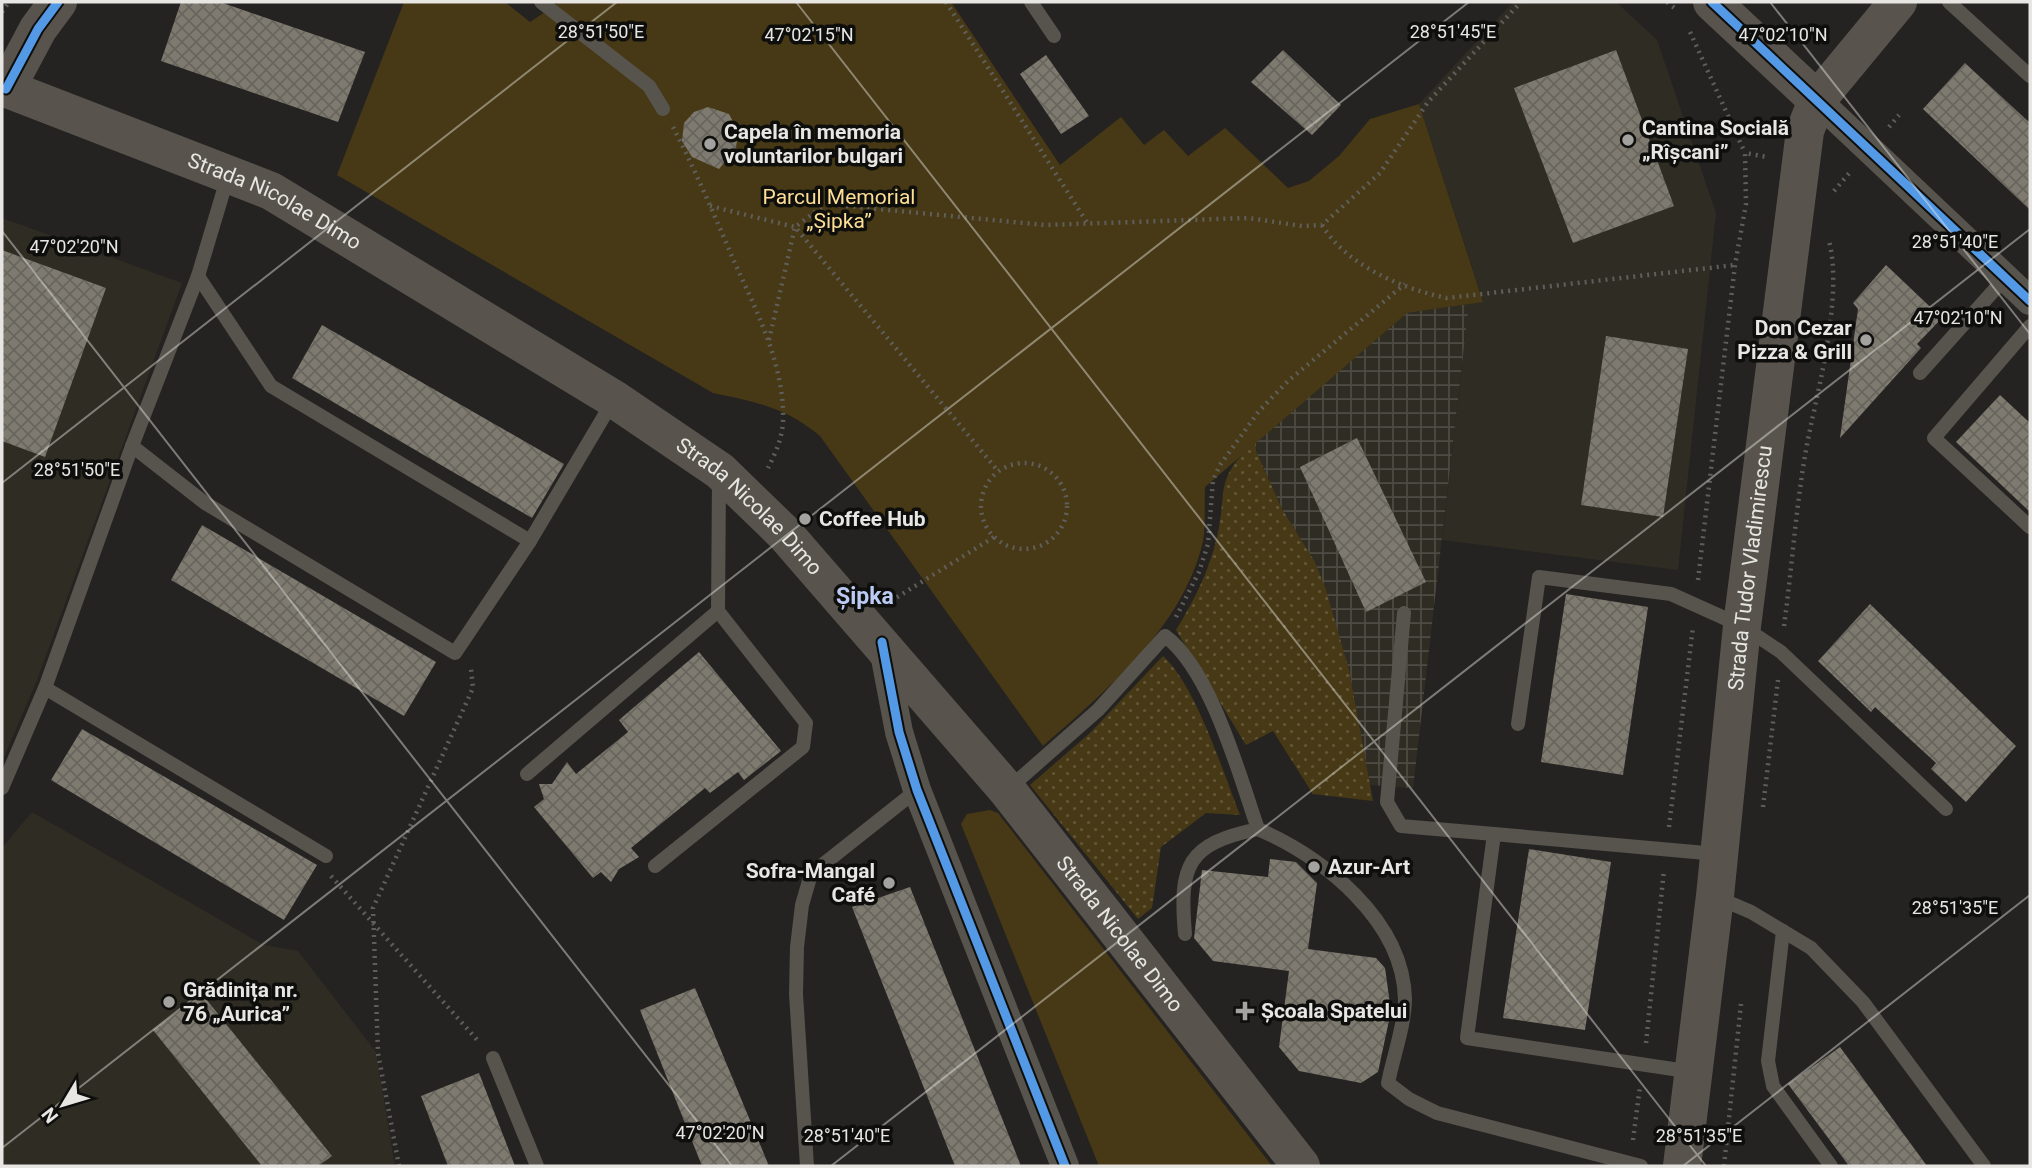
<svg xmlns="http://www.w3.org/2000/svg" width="2032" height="1168" font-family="Roboto,sans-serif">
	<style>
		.built { fill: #2f2c23 }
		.industrial { fill: url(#industrial-grid) }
		.grass { fill: url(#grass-dots) }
		.park { fill: #473915 }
		.building { fill: url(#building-cross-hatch) }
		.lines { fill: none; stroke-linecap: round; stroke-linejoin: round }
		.path { stroke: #5f5e5a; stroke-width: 4.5; stroke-dasharray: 2 5; stroke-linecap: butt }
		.lane { stroke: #57544e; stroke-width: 14 }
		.street { stroke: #57544e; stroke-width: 28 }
		.secondary { stroke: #58544d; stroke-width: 38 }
		.cycleway-casing { stroke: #0e0e0c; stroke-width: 13 }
		.cycleway { stroke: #5399e6; stroke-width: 9 }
		.ticks { fill: none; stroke: #e7e6e3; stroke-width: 2; stroke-opacity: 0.45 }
		.poi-dot { fill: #a3a29f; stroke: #0e0e0c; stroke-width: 2.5 }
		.labels { text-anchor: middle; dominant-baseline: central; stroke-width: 7; stroke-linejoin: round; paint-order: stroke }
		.poi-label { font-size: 21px; font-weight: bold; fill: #e7e6e3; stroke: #0e0e0c; text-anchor: start }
		.park-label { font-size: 21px; fill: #fdde95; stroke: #0e0e0c }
		.street-label { font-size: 21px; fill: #e7e6e3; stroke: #0e0e0c }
		.neighbourhood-label { font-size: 23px; font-weight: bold; fill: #bacaf3; stroke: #0e0e0c }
		.ticks-label { font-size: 18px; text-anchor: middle; fill: #e7e6e3; stroke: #0e0e0c; stroke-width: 7; stroke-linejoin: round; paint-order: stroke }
	</style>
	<defs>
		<pattern id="industrial-grid" width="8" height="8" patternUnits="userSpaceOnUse" patternTransform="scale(1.75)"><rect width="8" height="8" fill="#2f2c23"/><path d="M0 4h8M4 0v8" fill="none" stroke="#4d4b43"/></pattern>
		<pattern id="grass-dots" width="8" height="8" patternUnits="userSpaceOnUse" patternTransform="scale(1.75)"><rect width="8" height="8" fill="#473915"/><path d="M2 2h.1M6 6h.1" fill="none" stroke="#625637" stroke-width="1.8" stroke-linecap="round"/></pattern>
		<pattern id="building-cross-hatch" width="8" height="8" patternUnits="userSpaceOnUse" patternTransform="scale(1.75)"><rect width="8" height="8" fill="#7f7a6f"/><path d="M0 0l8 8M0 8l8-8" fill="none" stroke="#68655e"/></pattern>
	</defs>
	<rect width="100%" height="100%" fill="#252321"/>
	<g class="built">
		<polygon points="1513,2 1616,2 1657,40 1716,213 1678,570 1442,540 1469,304 1483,301 1419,104"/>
		<polygon points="2,218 182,283 37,680 2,762"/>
		<polygon points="32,812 264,945 298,951 376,1052 395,1166 2,1166 2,848"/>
	</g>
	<polygon class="industrial" points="1469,304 1413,788 1370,785 1349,670 1315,562 1282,509 1256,451 1256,441 1407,313"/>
	<g class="grass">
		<path d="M1256 441V451L1282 509 1315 562 1326 590 1349 670 1373 801 1313 794 1273 731 1246 745 1176 630C1194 601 1209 571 1217 537 1228 489 1213 480 1256 441Z"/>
		<path d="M1163 656C1196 686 1223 772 1240 815L1206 813 1161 847 1152 908 1138 919 1030 785 1090 733Z"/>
	</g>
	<g class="park">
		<path d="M404 2H505L530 22 560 2H951L1060 165 1121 117 1144 145 1164 130 1188 156 1225 128 1288 188 1309 181 1339 156 1370 119 1419 104 1483 302 1407 313 1205 487C1204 504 1206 524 1203 541 1184 626 1106 691 1043 746L820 436C785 407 756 402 713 393L337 175Z"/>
		<polygon points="990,810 998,813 1272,1166 1099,1166 961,824 967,814"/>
	</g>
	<g class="building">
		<polygon points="181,2 220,2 365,52 338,122 161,61"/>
		<polygon points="1283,50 1341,105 1312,135 1251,82"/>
		<polygon points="1616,50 1674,206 1573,243 1514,88"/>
		<polygon points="1046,55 1089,116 1061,134 1020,74"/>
		<polygon points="1965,63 2030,123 2030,210 1923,109"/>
		<polygon points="708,107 729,114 738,131 736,148 719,169 692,157 682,141 684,123 694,112"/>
		<polygon points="2,250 106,288 45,457 2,441"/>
		<polygon points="1886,265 1942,318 1917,344 1921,348 1840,438 1858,309 1853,303"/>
		<polygon points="322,325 564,464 532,518 292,378"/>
		<polygon points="1606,336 1688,349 1663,517 1581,505"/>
		<polygon points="2000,395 2030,423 2030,512 1956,442"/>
		<polygon points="1357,438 1426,582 1366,612 1300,467"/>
		<polygon points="202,525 436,662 404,716 171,580"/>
		<polygon points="1566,594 1648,607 1623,775 1541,762"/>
		<polygon points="1870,604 2016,746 1966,802 1931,769 1936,763 1875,707 1871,712 1818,661"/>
		<polygon points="699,652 781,751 744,780 738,772 710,793 705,788 631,848 639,857 619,869 611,882 601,872 593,878 534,807 544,799 539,784 552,784 567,762 576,774 628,732 619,720"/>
		<polygon points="82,729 317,865 284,920 51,780"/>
		<polygon points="1529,849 1611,862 1585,1030 1503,1018"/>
		<polygon points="1270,859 1296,862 1317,883 1308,949 1376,958 1385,968 1391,1011 1378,1072 1361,1083 1299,1071 1279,1047 1289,971 1213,961 1194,938 1202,870 1268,877"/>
		<polygon points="910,887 1021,1166 955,1166 852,907"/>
		<polygon points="695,988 769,1166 702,1166 640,1010"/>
		<polygon points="202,994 332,1156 318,1166 262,1166 153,1030"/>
		<polygon points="1840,1047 1927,1166 1849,1166 1788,1084"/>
		<polygon points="479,1073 515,1166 448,1166 421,1096"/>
	</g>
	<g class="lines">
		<g class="path">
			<polyline points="946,2 1088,224"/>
			<polyline points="1667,2 1677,10"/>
			<polyline points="2,12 9,2"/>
			<polyline points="1690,32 1745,153"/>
			<path d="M673 127C695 170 714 214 733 259 756 310 785 365 783 422 782 439 775 454 768 468"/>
			<polyline points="1889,127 1899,115"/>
			<polyline points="1834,191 1851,171"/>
			<polyline points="710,206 795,227 998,471"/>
			<path d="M1322 225C1346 265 1402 289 1447 298L1735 265"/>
			<polyline points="769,340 795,227 826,204 1045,225 1248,218 1302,226 1322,225 1380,173 1428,102 1521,2"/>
			<circle cx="1024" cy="506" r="43"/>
			<polyline points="1698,580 1735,265 1746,204 1745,153 1767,157"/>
			<polyline points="891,601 994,537"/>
			<polyline points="1176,617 1199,572 1208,544 1213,480 1220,465 1259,411 1288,381 1405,284"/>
			<path d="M1784 626C1793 561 1797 488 1811 425 1822 374 1842 290 1829 241"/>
			<polyline points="1763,807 1778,680"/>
			<polyline points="1669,827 1693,627"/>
			<polyline points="331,876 479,1042"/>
			<polyline points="1646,1043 1664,870"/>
			<polyline points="1633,1140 1640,1086"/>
			<polyline points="399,1166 378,1053 373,908 473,688 471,669"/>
			<polyline points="1724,1166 1741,1004"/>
		</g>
		<g class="lane">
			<polyline points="541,2 649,86 663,109"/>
			<polyline points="1031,2 1054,36"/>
			<polyline points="1949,2 2030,76"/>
			<polyline points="198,276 271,386 530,541"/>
			<polyline points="2030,326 1934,438 2030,527"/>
			<polyline points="1920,373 2005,278"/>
			<polyline points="132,446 205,503 455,653 530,541 613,401"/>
			<polyline points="1404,613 1387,802 1401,826 1494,834"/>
			<polyline points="45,688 326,856"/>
			<polyline points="1518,724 1539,577 1671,594 1742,626 1781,652 1946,809"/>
			<polyline points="527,774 718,611 719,479"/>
			<polyline points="2,788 45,688 132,446 198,276 228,176"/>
			<path d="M1007 790 1098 710 1165 636C1211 670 1239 774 1258 829 1187 844 1179 865 1185 934"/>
			<path d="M1258 829C1324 858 1403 920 1405 999 1405 1025 1393 1057 1388 1083L1409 1099 1437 1113 1641 1166"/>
			<polyline points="655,866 803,747 806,723 718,611"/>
			<polyline points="1716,897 1751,912 1811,948 1863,1002 1984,1166"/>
			<polyline points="1783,931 1768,1061 1773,1086 1831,1166"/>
			<polyline points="493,1058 537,1166"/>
			<polyline points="1693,1072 1467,1038 1494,834 1717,854"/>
			<polyline points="807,1166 796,994 797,947 802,905 811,874 917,790"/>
		</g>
		<g class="street">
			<polyline points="1817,100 2030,301"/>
			<polyline points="883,648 899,732 917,790 1065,1166"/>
		</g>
		<g class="secondary">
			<polyline points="1712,2 1817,100"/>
			<path id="s1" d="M2 87 271 191 614 399 720 471 785 534 1007 790 1301 1166"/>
			<polyline points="6,89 38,29 58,2"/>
			<path id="s2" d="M1682 1166 1715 896 1742 626 1805 131 1817 100 1898 2"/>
		</g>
		<g class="cycleway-casing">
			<g id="cycleway">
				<polyline points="1712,2 2030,301"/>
				<polyline points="6,89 38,29 58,2"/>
				<polyline points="882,642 899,732 917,790 1065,1166"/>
			</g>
		</g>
		<use href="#cycleway" class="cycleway"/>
	</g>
	<path class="ticks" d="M796 2 1706 1166M1770 2 2030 334M2 231 732 1166M2 483 617 2M2 1148 1469 2M831 1166 2030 229M1683 1166 2030 895"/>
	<g class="poi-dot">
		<circle cx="1628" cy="140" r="7"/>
		<circle cx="710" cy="144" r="7"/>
		<circle cx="1866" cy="340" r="7"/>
		<circle cx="805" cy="519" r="7"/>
		<circle cx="1314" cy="867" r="7"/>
		<circle cx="889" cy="883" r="7"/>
		<circle cx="169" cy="1002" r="7"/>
		<path d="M1241.5 1000.5h7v7h7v7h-7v7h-7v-7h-7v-7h7z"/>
	</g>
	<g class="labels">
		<g class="poi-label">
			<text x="1642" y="128">Cantina Socială<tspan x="1642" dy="24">„Rîșcani”</tspan></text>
			<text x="724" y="132">Capela în memoria<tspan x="724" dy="24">voluntarilor bulgari</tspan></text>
			<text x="1852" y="328" text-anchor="end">Don Cezar<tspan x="1852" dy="24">Pizza &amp; Grill</tspan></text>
			<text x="819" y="519">Coffee Hub</text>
			<text x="1328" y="867">Azur-Art</text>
			<text x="875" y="871" text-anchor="end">Sofra-Mangal<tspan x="875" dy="24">Café</tspan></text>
			<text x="183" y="990">Grădinița nr.<tspan x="183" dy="24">76 „Aurica”</tspan></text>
			<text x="1261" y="1011">Școala Spatelui</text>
		</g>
		<g class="park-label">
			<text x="839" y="197">Parcul Memorial<tspan x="839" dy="24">„Șipka”</tspan></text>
		</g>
		<g class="street-label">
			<text stroke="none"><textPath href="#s1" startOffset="296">Strada Nicolae Dimo</textPath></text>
			<text stroke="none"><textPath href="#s1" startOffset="863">Strada Nicolae Dimo</textPath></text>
			<text stroke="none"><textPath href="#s2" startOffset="602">Strada Tudor Vladimirescu</textPath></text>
			<text stroke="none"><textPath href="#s1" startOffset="1430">Strada Nicolae Dimo</textPath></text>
		</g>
		<g class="neighbourhood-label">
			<text x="865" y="596">Șipka</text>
		</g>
	</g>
	<g class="ticks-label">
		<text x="601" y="38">28°51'50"E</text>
		<text x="1453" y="38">28°51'45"E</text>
		<text x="809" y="41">47°02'15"N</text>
		<text x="1783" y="41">47°02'10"N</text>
		<text x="1955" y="248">28°51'40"E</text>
		<text x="74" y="253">47°02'20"N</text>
		<text x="1958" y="324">47°02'10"N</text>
		<text x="77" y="476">28°51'50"E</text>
		<text x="1955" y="914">28°51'35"E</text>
		<text x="720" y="1139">47°02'20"N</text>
		<text x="847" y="1142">28°51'40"E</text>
		<text x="1699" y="1142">28°51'35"E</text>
	</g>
	<rect width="2032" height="1168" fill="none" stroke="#e7e6e3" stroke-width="7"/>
	<g transform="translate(63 1105) rotate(232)" stroke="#0e0e0c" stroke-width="5" paint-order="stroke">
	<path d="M0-5L12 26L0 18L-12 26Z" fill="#e7e6e3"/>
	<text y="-10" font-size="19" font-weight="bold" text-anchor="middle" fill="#e7e6e3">N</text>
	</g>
</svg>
